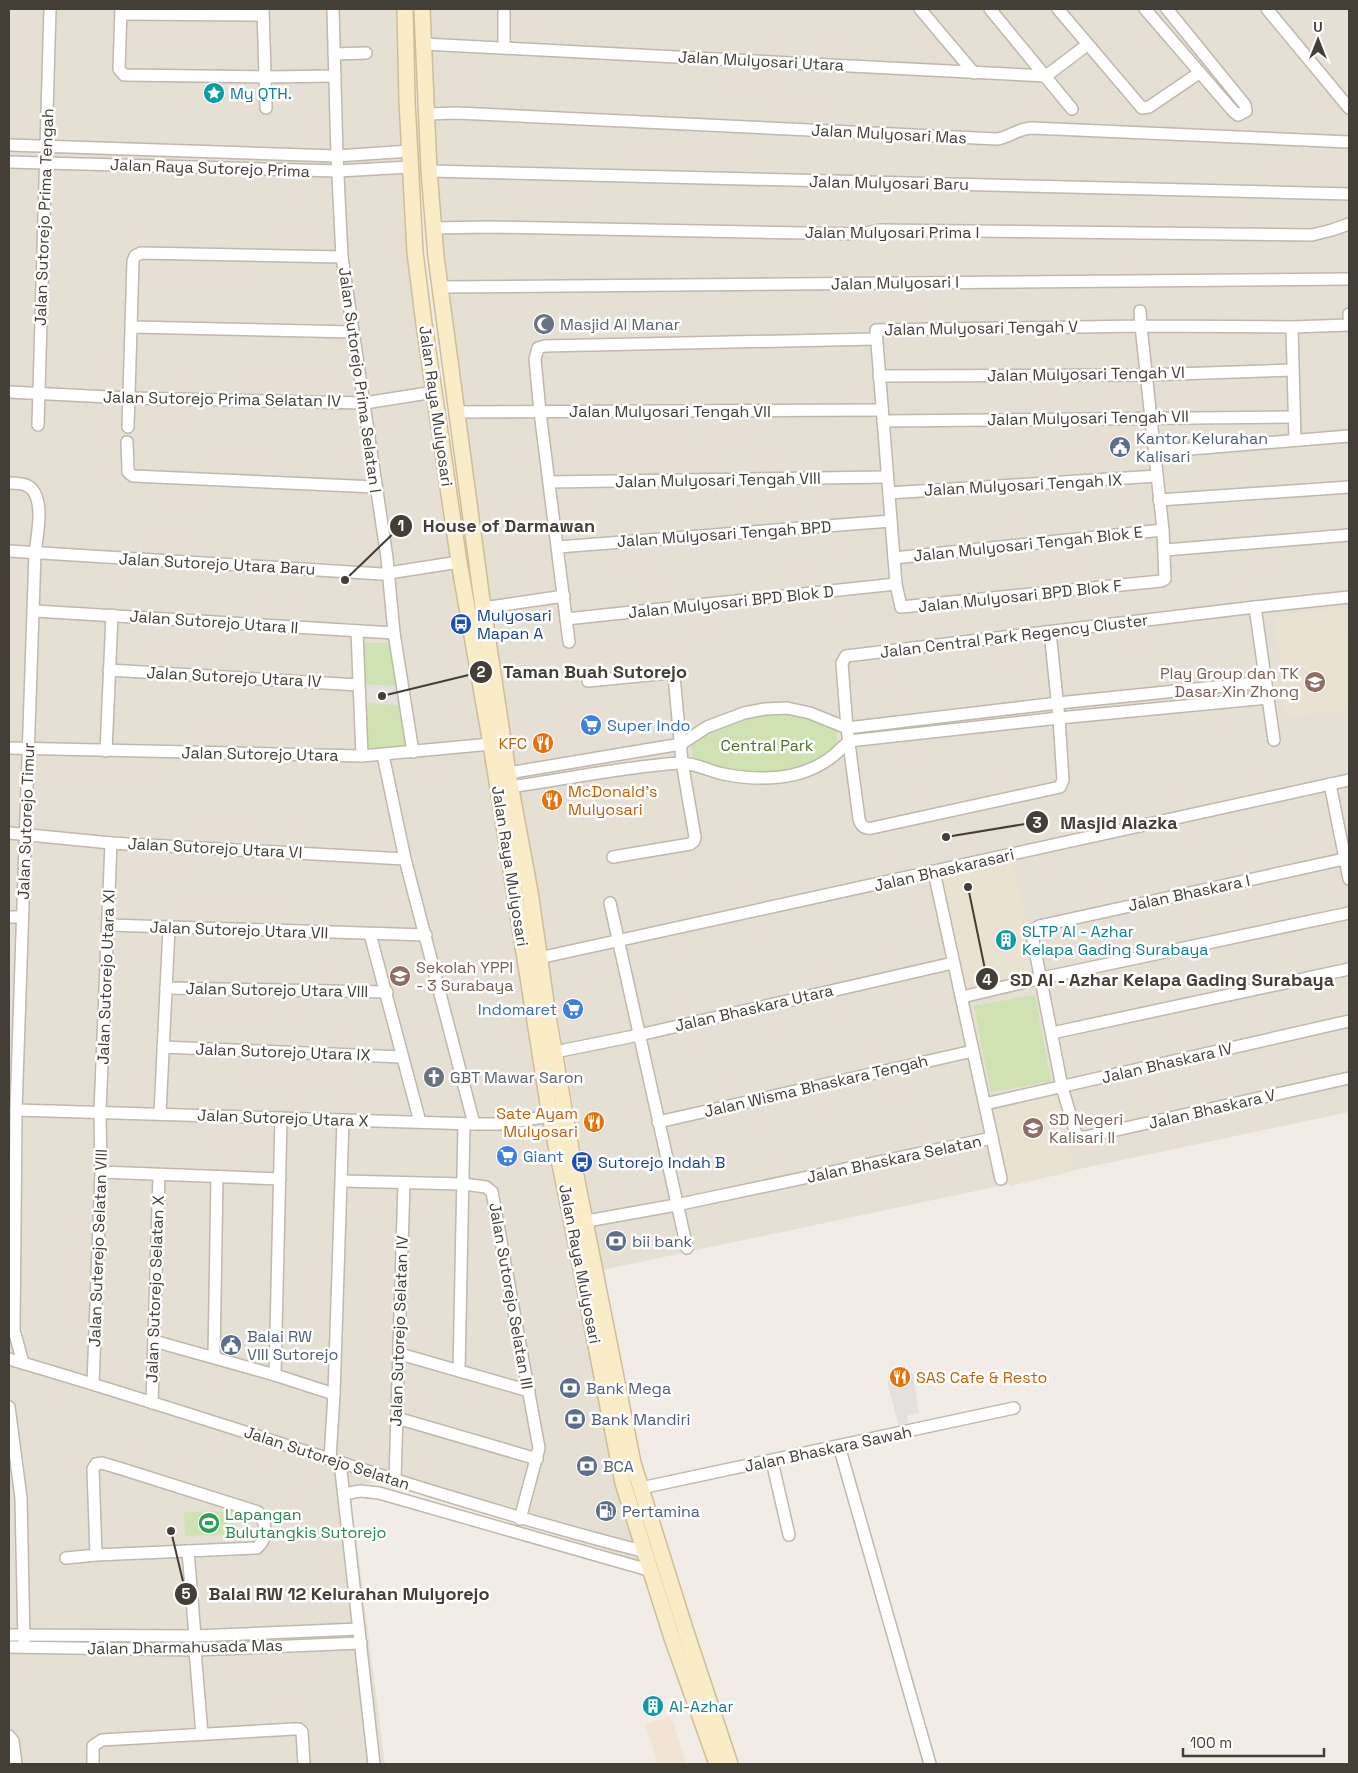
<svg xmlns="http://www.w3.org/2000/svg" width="1358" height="1773" font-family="'Space Grotesk',sans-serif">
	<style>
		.residential { fill: #e5dfd4 }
		.commercial { fill: #f2e3d2 }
		.education { fill: #e9e2d1 }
		.green { fill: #cee3b1 }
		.parking { fill: #e3e0de }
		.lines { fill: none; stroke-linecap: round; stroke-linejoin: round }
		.minor-casing { stroke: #bfb8ac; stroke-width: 14 }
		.secondary-casing { stroke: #cebe98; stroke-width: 18 }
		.minor { stroke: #fff; stroke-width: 11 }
		.secondary { stroke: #faecc7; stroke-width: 15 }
		.labels { text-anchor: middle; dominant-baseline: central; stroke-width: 5; stroke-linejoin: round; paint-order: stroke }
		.street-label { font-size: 16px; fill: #433e36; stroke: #fff }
		.culture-label { font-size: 16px; fill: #0d838f; stroke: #fff; text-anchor: start }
		.worship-label { font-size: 16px; fill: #5b616d; stroke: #fff; text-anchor: start }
		.service-label { font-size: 16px; fill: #4e5e75; stroke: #fff; text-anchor: start }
		.transit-label { font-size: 16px; fill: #164399; stroke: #fff; text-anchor: start }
		.education-label { font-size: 16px; fill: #785e54; stroke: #fff; text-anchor: start }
		.shop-label { font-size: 16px; fill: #366cbe; stroke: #fff; text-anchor: start }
		.food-label { font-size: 16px; fill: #c56008; stroke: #fff; text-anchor: end }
		.park-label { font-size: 16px; fill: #49702e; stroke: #fff }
		.leisure-label { font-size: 16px; fill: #27864d; stroke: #fff; text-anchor: start }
		.leader { fill: none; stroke: #433e36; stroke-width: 2 }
		.callout-dot { fill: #433e36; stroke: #fff; stroke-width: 2 }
		.mark-label { font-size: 15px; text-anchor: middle; font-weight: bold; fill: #fff }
		.callout-label { font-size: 18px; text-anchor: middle; font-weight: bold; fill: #433e36; stroke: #fff; stroke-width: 5; stroke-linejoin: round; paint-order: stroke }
	</style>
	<rect width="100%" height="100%" fill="#f1ede6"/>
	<g class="residential">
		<polygon points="9,9 404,9 417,252 607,1438 640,1561 385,1482 349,1485 385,1764 9,1764"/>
		<polygon points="427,9 1349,9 1349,1112 602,1270 495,657 438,254"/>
	</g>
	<polygon class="commercial" points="671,1716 686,1764 658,1764 645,1724"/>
	<g class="education">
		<polygon points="1344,608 1349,653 1349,710 1285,717 1275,616"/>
		<polygon points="1012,859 1039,974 967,991 939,877"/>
		<polygon points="1060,1095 1074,1144 1068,1146 1074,1171 1010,1186 993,1111"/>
	</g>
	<g class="green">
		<polygon points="363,643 393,643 408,749 364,753"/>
		<path d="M790 714 814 720 837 730V746C806 770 768 779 730 771 717 769 705 763 693 759L691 744C719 721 755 715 790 714Z"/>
		<polygon points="1035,995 1051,1081 991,1092 974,1006"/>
		<polygon points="234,1511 234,1535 185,1536 184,1512"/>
	</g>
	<g class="parking">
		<polygon points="364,684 397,686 399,705 363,703"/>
		<polygon points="913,1374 919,1413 907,1416 908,1423 899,1427 887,1381"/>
	</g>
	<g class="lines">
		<g class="minor-casing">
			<g id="minor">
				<polyline points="121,9 119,69 124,75 265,77 335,76"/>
				<polyline points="263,9 266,108"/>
				<polyline points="333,9 337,156 342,257 387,558 394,633 413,752"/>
				<polyline points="504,9 504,47"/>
				<polyline points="920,9 974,73"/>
				<polyline points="990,9 1072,109"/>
				<polyline points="1058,9 1142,108 1149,107 1199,73"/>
				<polyline points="1145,9 1233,111 1238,115 1246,111 1245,105 1167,9"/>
				<polyline points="1267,9 1349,108"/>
				<polyline points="121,14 263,15"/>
				<polyline points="424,44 1046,76 1087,45"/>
				<polyline points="334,54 366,53"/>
				<path d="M427 114 457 113 997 139C1010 137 1019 128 1032 128L1349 142"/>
				<polyline points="9,145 337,156 410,151"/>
				<polyline points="9,162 338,171 410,167"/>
				<polyline points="429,171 1349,194"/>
				<polyline points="433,228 490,227 860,234 880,230 1312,235 1332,230 1349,224"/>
				<polyline points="441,287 1349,279"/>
				<polyline points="1140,311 1141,326 1163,530 1165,579 1161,581 901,607 896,584 894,558 876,330 1141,326 1292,327 1349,325"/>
				<polyline points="1349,314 1349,317"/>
				<polyline points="132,327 353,332"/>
				<polyline points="1292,327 1295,440"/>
				<polyline points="879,376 1146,375 1293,370"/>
				<polyline points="9,392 130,398 365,403 434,392"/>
				<polyline points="457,412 882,410"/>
				<polyline points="883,421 1294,417"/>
				<polyline points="38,425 50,9"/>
				<polyline points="128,427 133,261 135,256 141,253 342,257"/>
				<polyline points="127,442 128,468 128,472 133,476 376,487"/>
				<polyline points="1154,452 1349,436"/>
				<polyline points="549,482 887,477"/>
				<path d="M9 483C15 483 22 483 28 486 46 497 37 535 35 553L16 1110 14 1330 23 1363"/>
				<polyline points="889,493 1157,476"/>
				<polyline points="1159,500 1349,487"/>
				<polyline points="558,547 891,521"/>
				<polyline points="1165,550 1349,535"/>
				<polyline points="9,551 382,574 459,562"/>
				<polyline points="894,558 1163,530"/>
				<polyline points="1255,607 1274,740"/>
				<polyline points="483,608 564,596"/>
				<polyline points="35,611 394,633"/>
				<polyline points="566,619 896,584"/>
				<polyline points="357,631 362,756"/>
				<path d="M1050 632 1059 718 1063 780 1060 787 872 828C864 829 861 826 859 819L847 728 842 663 846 656 1255 607 1349 597"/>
				<polyline points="569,642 540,412 535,359 538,348 545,346 876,339"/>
				<polyline points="109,670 358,685"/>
				<polyline points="588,681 670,673 674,676 682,762 695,837 694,841 690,844 613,857"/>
				<polyline points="9,748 362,756 491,744"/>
				<polyline points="106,751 112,615"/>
				<polyline points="383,755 405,859 474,1124"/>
				<polyline points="508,773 681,744 707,727 744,713 765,709 787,708 810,713 847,728 1058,703 1265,682"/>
				<polyline points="1330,784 1349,879"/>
				<path d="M510 787C567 779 622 767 679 763 693 762 709 771 723 774 759 781 798 781 829 759 836 754 843 747 849 741L1059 718 1268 698"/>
				<polyline points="9,833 111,843 405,859"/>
				<polyline points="1344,859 1039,926 1034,930 1032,935 1062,1087 1076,1134 1079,1137 1085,1137 1349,1078"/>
				<polyline points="610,903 687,1248"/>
				<polyline points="9,917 22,917"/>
				<polyline points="109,925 426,935"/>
				<polyline points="370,934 420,1122"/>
				<polyline points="539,958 1349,780"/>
				<polyline points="166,988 387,992"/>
				<polyline points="962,997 1042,978 1349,913"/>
				<polyline points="1052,1033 1349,969"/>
				<polyline points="163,1047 402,1057"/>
				<polyline points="555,1052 639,1035 953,963"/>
				<polyline points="985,1104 1349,1021"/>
				<polyline points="16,1110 474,1124 500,1124 550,1116"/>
				<polyline points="160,1114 169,928"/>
				<polyline points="658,1122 973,1051"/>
				<polyline points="992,1138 1001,1179"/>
				<polyline points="101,1172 280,1179"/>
				<polyline points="342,1181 463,1184 486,1187 492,1192 539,1448 520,1519"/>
				<polyline points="587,1221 676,1205 992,1138 934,872"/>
				<polyline points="154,1341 275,1375 334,1394"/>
				<polyline points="400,1354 529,1391"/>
				<polyline points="214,1357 217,1177"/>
				<path d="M9 1359C222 1421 431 1497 646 1552"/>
				<polyline points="459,1371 464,1124"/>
				<polyline points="275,1375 281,1118"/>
				<polyline points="93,1384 101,1172 100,1112 111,843"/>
				<polyline points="152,1403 159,1175"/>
				<polyline points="9,1407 21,1498 24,1642"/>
				<polyline points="397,1418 537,1459"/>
				<polyline points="839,1446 930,1764"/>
				<polyline points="330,1459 334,1394 343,1120"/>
				<polyline points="772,1461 789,1535"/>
				<polyline points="340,1462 374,1764"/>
				<polyline points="395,1479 404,1183"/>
				<polyline points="641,1488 1014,1408"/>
				<polyline points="344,1494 360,1491 379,1493 652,1571"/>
				<polyline points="188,1551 195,1636"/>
				<path d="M66 1558 96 1555 257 1548C268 1538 267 1524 258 1512L122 1469 102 1463 96 1464 93 1469 96 1555"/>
				<polyline points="9,1635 195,1636 359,1629"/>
				<polyline points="9,1647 195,1650 361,1643"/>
				<polyline points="195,1650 202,1734"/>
				<polyline points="9,1736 13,1741 16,1764"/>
				<polyline points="93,1764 93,1746 102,1740 294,1729 299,1729 302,1732 304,1764"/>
			</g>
		</g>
		<g class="secondary-casing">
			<g id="secondary">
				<polyline points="405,9 407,100 415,252 424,324 459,562 491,744 550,1116 571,1218 623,1483 672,1638 717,1764"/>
				<polyline points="422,9 429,171 436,257 483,608 508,773 530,892 548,1016 574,1166 633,1463 686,1632 730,1764"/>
			</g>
		</g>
		<use href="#minor" class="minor"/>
		<use href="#secondary" class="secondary"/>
	</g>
	<defs>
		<g id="sight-disc" transform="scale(1.125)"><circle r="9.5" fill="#0f9aa8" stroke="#fff"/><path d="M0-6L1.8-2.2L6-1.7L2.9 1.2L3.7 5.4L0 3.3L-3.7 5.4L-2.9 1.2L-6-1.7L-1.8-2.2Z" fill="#fff"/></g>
		<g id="mosque-disc" transform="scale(1.125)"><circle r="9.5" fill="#6b7280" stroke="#fff"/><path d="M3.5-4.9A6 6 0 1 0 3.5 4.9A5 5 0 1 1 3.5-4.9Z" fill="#fff"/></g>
		<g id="civic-disc" transform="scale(1.125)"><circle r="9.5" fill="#5c6f8a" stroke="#fff"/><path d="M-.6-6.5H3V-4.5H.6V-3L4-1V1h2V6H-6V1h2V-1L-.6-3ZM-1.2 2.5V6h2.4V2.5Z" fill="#fff"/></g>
		<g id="bus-disc" transform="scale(1.125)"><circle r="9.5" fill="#1a4fb4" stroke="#fff"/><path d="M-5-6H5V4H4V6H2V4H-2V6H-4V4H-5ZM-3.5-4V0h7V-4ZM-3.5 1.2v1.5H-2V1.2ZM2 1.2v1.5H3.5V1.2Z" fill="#fff"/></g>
		<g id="school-disc" transform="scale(1.125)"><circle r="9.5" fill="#8d6e63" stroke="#fff"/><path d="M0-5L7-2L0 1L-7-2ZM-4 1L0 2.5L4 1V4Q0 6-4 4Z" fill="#fff"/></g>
		<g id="supermarket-disc" transform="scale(1.125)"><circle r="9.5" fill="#3f7fe0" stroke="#fff"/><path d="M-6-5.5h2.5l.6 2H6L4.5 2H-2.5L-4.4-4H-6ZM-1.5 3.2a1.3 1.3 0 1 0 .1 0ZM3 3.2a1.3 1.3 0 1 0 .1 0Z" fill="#fff"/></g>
		<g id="restaurant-disc" transform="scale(1.125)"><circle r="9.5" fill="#e8710a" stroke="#fff"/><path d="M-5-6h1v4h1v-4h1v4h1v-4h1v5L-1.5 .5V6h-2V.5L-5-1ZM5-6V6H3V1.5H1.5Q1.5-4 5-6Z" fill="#fff"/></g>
		<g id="building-disc" transform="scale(1.125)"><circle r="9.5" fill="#0f9aa8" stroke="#fff"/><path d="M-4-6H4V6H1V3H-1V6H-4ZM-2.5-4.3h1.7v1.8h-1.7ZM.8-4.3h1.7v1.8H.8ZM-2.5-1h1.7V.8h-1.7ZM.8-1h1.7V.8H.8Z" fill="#fff"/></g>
		<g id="church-disc" transform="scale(1.125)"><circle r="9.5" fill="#6b7280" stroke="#fff"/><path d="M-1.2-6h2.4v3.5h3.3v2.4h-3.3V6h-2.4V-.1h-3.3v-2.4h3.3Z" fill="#fff"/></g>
		<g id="bank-disc" transform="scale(1.125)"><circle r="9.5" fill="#5c6f8a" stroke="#fff"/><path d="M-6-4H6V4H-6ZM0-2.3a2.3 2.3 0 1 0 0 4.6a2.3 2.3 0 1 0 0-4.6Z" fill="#fff"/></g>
		<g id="fuel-disc" transform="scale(1.125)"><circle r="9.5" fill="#5c6f8a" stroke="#fff"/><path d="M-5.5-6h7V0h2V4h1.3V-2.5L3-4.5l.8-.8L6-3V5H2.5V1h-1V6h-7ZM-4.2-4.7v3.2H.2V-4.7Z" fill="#fff"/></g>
		<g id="stadium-disc" transform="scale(1.125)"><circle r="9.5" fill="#2e9e5b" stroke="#fff"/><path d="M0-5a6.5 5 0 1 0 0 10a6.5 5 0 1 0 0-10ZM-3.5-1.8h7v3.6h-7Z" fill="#fff"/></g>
	</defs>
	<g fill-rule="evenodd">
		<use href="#sight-disc" x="214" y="93"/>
		<use href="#mosque-disc" x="544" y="324"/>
		<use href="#civic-disc" x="1120" y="447"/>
		<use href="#bus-disc" x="461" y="624"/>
		<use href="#school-disc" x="1315" y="682"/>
		<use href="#supermarket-disc" x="591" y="725"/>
		<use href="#restaurant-disc" x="543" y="743"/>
		<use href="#restaurant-disc" x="552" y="800"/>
		<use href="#building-disc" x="1006" y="940"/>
		<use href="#school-disc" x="400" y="976"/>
		<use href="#supermarket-disc" x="573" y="1009"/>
		<use href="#church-disc" x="434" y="1077"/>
		<use href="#restaurant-disc" x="594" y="1122"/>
		<use href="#school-disc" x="1033" y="1128"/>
		<use href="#supermarket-disc" x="507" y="1156"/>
		<use href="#bus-disc" x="582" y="1162"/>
		<use href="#bank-disc" x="616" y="1241"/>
		<use href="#civic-disc" x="231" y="1345"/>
		<use href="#restaurant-disc" x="900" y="1377"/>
		<use href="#bank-disc" x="570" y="1388"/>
		<use href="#bank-disc" x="575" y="1419"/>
		<use href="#bank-disc" x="587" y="1466"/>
		<use href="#fuel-disc" x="606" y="1511"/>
		<use href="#stadium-disc" x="209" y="1523"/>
		<use href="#building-disc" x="653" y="1706"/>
	</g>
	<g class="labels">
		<g class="street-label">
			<text transform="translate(761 61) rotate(3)">Jalan Mulyosari Utara</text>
			<text transform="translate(889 134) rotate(3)">Jalan Mulyosari Mas</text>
			<text transform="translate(210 168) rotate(2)">Jalan Raya Sutorejo Prima</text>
			<text transform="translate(889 183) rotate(1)">Jalan Mulyosari Baru</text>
			<text transform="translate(44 217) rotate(-88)">Jalan Sutorejo Prima Tengah</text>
			<text x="892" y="232">Jalan Mulyosari Prima I</text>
			<text transform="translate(895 283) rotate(-1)">Jalan Mulyosari I</text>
			<text transform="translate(981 328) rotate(-1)">Jalan Mulyosari Tengah V</text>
			<text transform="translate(1086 374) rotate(-1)">Jalan Mulyosari Tengah VI</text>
			<text transform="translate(360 380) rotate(82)">Jalan Sutorejo Prima Selatan I</text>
			<text transform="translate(222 399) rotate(1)">Jalan Sutorejo Prima Selatan IV</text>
			<text transform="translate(436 406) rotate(82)">Jalan Raya Mulyosari</text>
			<text x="670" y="411">Jalan Mulyosari Tengah VII</text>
			<text transform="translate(1088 418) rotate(-1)">Jalan Mulyosari Tengah VII</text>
			<text transform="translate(718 480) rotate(-1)">Jalan Mulyosari Tengah VIII</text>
			<text transform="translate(1023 485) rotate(-3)">Jalan Mulyosari Tengah IX</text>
			<text transform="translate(724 534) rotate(-4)">Jalan Mulyosari Tengah BPD</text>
			<text transform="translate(1028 544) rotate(-6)">Jalan Mulyosari Tengah Blok E</text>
			<text transform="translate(217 564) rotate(3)">Jalan Sutorejo Utara Baru</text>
			<text transform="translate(1020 596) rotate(-6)">Jalan Mulyosari BPD Blok F</text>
			<text transform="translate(731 602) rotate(-6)">Jalan Mulyosari BPD Blok D</text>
			<text transform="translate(214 622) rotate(4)">Jalan Sutorejo Utara II</text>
			<text transform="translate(1014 636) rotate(-7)">Jalan Central Park Regency Cluster</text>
			<text transform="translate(234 677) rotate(3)">Jalan Sutorejo Utara IV</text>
			<text transform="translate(260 754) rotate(1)">Jalan Sutorejo Utara</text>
			<text transform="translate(26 821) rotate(-88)">Jalan Sutorejo Timur</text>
			<text transform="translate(215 848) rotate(3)">Jalan Sutorejo Utara VI</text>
			<text transform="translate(510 866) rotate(81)">Jalan Raya Mulyosari</text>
			<text transform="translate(944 870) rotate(-13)">Jalan Bhaskarasari</text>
			<text transform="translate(1189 893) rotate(-12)">Jalan Bhaskara I</text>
			<text transform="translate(239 930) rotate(2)">Jalan Sutorejo Utara VII</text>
			<text transform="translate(106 977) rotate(-88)">Jalan Sutorejo Utara XI</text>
			<text transform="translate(277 990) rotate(1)">Jalan Sutorejo Utara VIII</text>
			<text transform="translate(754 1008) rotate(-13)">Jalan Bhaskara Utara</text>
			<text transform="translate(283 1052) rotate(2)">Jalan Sutorejo Utara IX</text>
			<text transform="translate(1167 1063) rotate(-13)">Jalan Bhaskara IV</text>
			<text transform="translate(816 1086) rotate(-13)">Jalan Wisma Bhaskara Tengah</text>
			<text transform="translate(1212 1109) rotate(-13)">Jalan Bhaskara V</text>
			<text transform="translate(283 1118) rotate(2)">Jalan Sutorejo Utara X</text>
			<text transform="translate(894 1159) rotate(-12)">Jalan Bhaskara Selatan</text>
			<text transform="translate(98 1248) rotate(-88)">Jalan Suterejo Selatan VIII</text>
			<text transform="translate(580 1264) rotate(79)">Jalan Raya Mulyosari</text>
			<text transform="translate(155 1289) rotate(-88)">Jalan Sutorejo Selatan X</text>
			<text transform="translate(511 1296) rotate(80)">Jalan Sutorejo Selatan III</text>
			<text transform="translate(399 1331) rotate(-88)">Jalan Sutorejo Selatan IV</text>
			<text transform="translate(828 1449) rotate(-12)">Jalan Bhaskara Sawah</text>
			<text transform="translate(327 1458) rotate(18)">Jalan Sutorejo Selatan</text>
			<text transform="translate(185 1647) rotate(-1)">Jalan Dharmahusada Mas</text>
		</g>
		<g class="culture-label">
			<text x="230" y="93">My QTH.</text>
			<text x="1022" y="931">SLTP Al - Azhar<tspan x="1022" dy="18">Kelapa Gading Surabaya</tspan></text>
			<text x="669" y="1706">Al-Azhar</text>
		</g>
		<g class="worship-label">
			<text x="560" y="324">Masjid Al Manar</text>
			<text x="450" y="1077">GBT Mawar Saron</text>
		</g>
		<g class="service-label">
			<text x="1136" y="438">Kantor Kelurahan<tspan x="1136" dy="18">Kalisari</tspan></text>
			<text x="632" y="1241">bii bank</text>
			<text x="247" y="1336">Balai RW<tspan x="247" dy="18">VIII Sutorejo</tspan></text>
			<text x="586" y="1388">Bank Mega</text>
			<text x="591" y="1419">Bank Mandiri</text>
			<text x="603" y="1466">BCA</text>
			<text x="622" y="1511">Pertamina</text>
		</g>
		<g class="transit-label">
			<text x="477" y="615">Mulyosari<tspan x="477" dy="18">Mapan A</tspan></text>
			<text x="598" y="1162">Sutorejo Indah B</text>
		</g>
		<g class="education-label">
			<text x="1299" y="673" text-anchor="end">Play Group dan TK<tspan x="1299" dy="18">Dasar Xin Zhong</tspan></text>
			<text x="416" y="967">Sekolah YPPI<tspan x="416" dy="18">- 3 Surabaya</tspan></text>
			<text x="1049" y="1119">SD Negeri<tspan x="1049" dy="18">Kalisari II</tspan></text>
		</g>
		<g class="shop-label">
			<text x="607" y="725">Super Indo</text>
			<text x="557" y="1009" text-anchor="end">Indomaret</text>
			<text x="523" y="1156">Giant</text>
		</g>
		<g class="food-label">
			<text x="527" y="743">KFC</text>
			<text x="568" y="791" text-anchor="start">McDonald's<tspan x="568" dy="18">Mulyosari</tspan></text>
			<text x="578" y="1113">Sate Ayam<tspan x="578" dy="18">Mulyosari</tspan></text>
			<text x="916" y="1377" text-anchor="start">SAS Cafe &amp; Resto</text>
		</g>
		<g class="park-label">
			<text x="767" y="745">Central Park</text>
		</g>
		<g class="leisure-label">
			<text x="225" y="1514">Lapangan<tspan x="225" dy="18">Bulutangkis Sutorejo</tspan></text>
		</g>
	</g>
	<path class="leader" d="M345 580L401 526M382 696L481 672M946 837L1037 822M968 887L987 979M171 1531L186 1594"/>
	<g class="callout-dot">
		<circle cx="345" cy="580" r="5"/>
		<circle cx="382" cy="696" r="5"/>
		<circle cx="946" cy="837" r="5"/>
		<circle cx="968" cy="887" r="5"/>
		<circle cx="171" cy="1531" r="5"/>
		<circle cx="401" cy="526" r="12"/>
		<circle cx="481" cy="672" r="12"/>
		<circle cx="1037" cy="822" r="12"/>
		<circle cx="987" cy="979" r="12"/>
		<circle cx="186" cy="1594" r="12"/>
	</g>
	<g class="mark-label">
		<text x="401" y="531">1</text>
		<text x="481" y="677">2</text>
		<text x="1037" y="828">3</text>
		<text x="987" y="985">4</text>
		<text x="186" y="1599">5</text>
	</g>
	<g class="callout-label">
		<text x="509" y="532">House of Darmawan</text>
		<text x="595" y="678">Taman Buah Sutorejo</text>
		<text x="1119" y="829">Masjid Alazka</text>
		<text x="1172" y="986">SD Al - Azhar Kelapa Gading Surabaya</text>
		<text x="349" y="1600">Balai RW 12 Kelurahan Mulyorejo</text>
	</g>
	<rect width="1358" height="1773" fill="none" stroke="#433e36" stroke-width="20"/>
	<g transform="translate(1318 40)" stroke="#ffffff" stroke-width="4" paint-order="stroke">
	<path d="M0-4L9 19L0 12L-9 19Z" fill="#433e36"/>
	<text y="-8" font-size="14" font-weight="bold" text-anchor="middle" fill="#433e36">U</text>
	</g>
	<path d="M1183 1748v8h141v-8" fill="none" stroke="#433e36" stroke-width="2.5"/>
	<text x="1190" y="1748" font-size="15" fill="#433e36" stroke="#ffffff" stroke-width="4" paint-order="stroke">100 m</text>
</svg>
